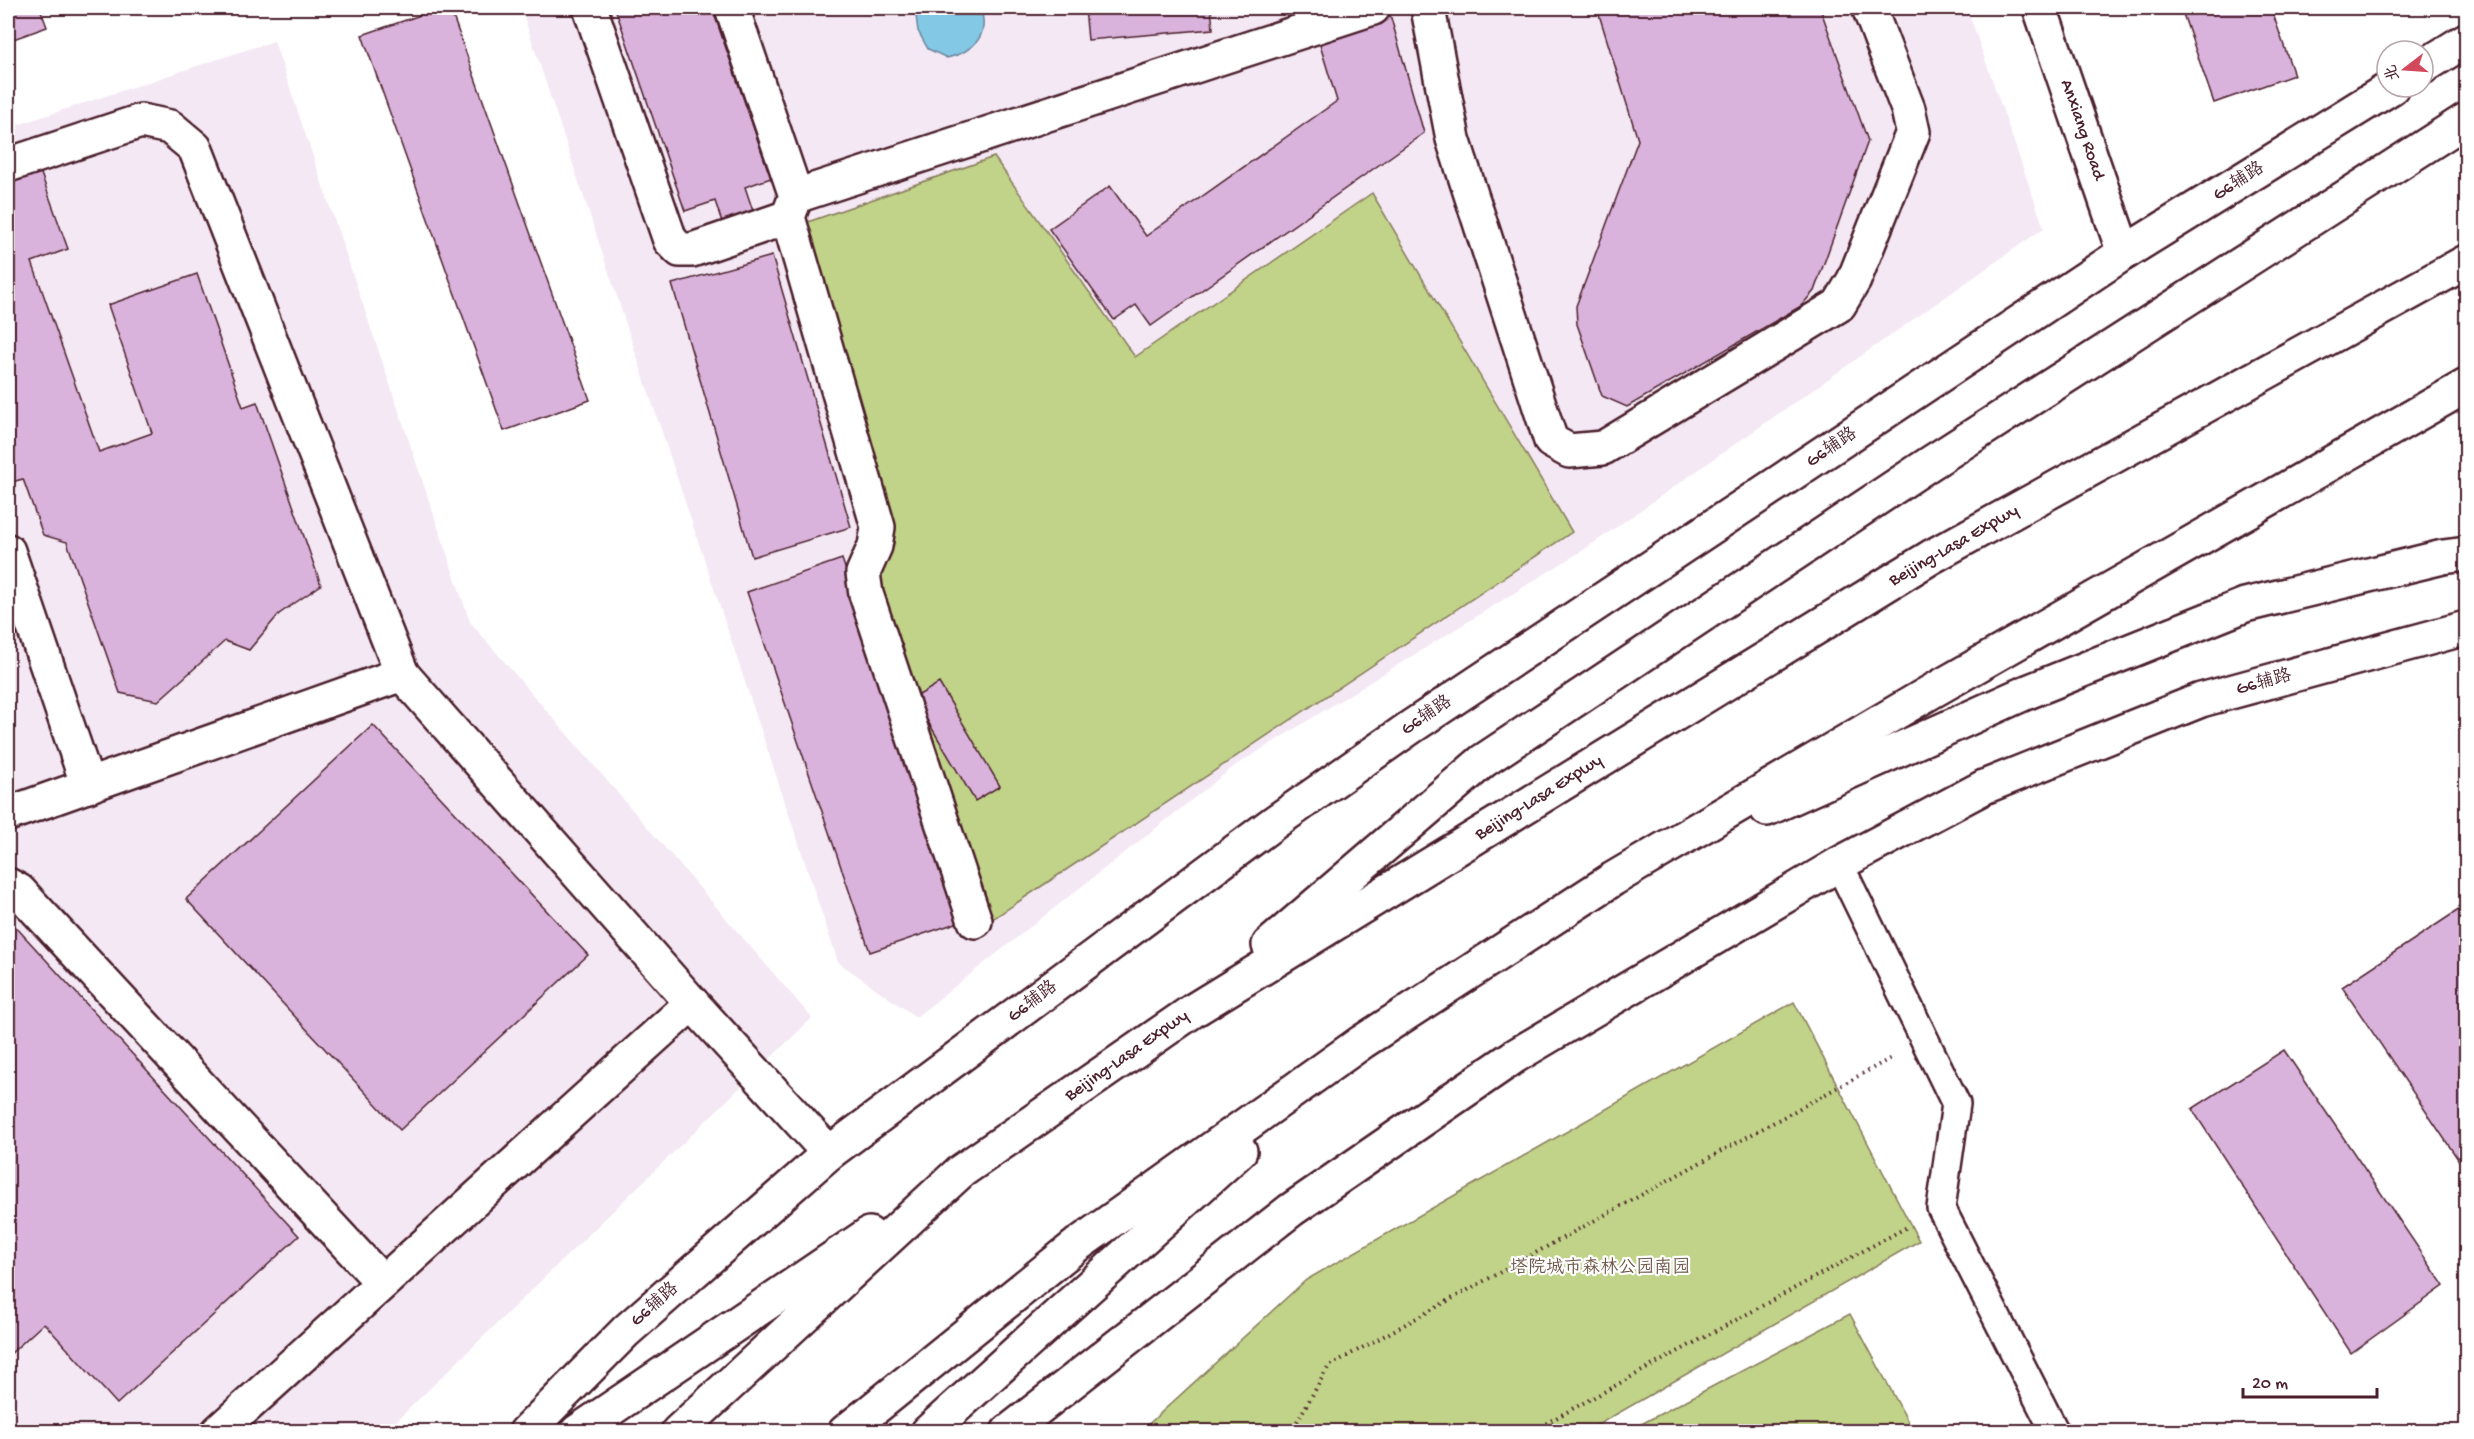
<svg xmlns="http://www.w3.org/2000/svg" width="2474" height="1439" font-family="'Gochi Hand','LXGW WenKai TC',sans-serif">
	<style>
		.built { fill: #f4e8f4 }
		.green { fill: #c1d388; stroke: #86795a; stroke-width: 1.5 }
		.water { fill: #83c8e4; stroke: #6c849a; stroke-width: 1.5 }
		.building { fill: #dab3dc; stroke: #4a1f2b; stroke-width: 1.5 }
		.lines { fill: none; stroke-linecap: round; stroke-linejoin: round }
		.lane-casing { stroke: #4a1f2b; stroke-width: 32 }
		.street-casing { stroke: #4a1f2b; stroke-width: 38 }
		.primary-casing { stroke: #4a1f2b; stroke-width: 38 }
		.highway-casing { stroke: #4a1f2b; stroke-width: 38 }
		.path { stroke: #4a1f2b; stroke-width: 4; stroke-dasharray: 1.5 4.5; stroke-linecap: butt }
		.lane { stroke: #fff; stroke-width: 27 }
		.street { stroke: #fff; stroke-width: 33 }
		.primary { stroke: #fff; stroke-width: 33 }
		.highway { stroke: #fff; stroke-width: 33 }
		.labels { text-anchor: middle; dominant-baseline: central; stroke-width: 4.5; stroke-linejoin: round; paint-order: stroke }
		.street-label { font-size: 18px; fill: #4a1f2b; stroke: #fff }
		.park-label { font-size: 18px; fill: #6e5547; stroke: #fff }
	</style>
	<rect width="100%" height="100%" fill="#fff"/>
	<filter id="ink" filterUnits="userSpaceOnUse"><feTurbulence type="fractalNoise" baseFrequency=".0167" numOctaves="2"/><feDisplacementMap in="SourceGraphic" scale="12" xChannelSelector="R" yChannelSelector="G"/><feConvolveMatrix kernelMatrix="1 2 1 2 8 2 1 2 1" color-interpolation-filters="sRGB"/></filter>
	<g filter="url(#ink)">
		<g class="built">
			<polygon points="521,8 1967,8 2044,228 1585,549 1236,765 916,1017 838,962"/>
			<polygon points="274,41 470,622 812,1018 386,1431 8,1431 8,128"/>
		</g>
		<g class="green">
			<polygon points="994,157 1135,357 1372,193 1572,532 988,922 876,588 894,543 802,224"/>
			<polygon points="1794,1002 1919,1241 1587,1431 1141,1431 1306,1280"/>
			<polygon points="1850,1314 1913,1431 1628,1431"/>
		</g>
		<path class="water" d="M915 8H980C991 36 972 52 947 58L928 49 918 31Z"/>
		<g class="building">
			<polygon points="8,8 40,8 47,27 8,41"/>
			<polygon points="441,8 450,8 590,400 504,431 362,35"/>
			<polygon points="615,8 712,8 771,178 745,187 753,211 722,222 715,201 685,211"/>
			<polygon points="1085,8 1211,8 1213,29 1088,40"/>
			<polygon points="1597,8 1820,8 1868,141 1814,291 1801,306 1627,407 1602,396 1577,324 1576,306 1638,140"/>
			<polygon points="2181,8 2271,8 2294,75 2214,103"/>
			<polygon points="1389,11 1424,133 1151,326 1136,305 1114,320 1049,229 1110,186 1146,236 1337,101 1316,32"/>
			<polygon points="39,168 68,249 32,262 99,452 152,433 108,305 197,274 243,407 257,402 321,585 279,614 249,650 225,641 158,701 120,693 67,542 43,535 23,479 8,483 8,179"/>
			<polygon points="772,256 851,527 752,557 672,284"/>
			<polygon points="842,559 965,920 870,952 747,592"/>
			<polygon points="939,683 1000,786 975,801 914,698"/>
			<polygon points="373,725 588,955 400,1130 186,899"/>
			<polygon points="2466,905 2466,1171 2342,987"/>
			<polygon points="14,925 299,1236 117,1404 44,1323 8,1356 8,930"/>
			<polygon points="2284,1050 2444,1286 2351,1353 2192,1109"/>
		</g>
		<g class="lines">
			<g class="lane-casing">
				<polyline id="lane" points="1839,864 1956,1104 1941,1208 2055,1432"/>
			</g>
			<g class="street-casing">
				<g id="street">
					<polyline points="590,8 670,240 680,250 692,250 788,217"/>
					<polyline points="732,8 796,196 788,217 878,527 875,546 863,573 866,594 975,921"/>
					<polyline points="1430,8 1429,14 1453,139 1551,441 1569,451 1603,448 1839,305 1854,280 1913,132 1908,109 1869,8"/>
					<polyline points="2040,8 2124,253"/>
					<polyline points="8,165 141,121 170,127 195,148 402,674"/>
					<polyline points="796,196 1373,8"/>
					<polyline points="8,551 88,786"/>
					<polyline points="8,814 402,674 692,1003"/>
					<polyline points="8,885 19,891 382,1282"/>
					<polyline points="218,1432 692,1003 829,1153"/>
				</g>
			</g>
			<g class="primary-casing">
				<g id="primary">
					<polyline points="2423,67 2466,40"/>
					<polyline points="526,1432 626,1331 829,1153 1275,822 1411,727 2124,253 2392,87"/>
					<polyline points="1008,1432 1291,1210 1515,1056 1839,864 1984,787 2201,700 2466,628"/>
				</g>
			</g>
			<g class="highway-casing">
				<g id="highway">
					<polyline points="1767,809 2025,693 2245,605 2443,557 2466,554"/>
					<polyline points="1269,945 1483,761 1929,464 2466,120"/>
					<polyline points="577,1432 869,1234"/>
					<polyline points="678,1432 960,1172 1194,1010 1931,557 2466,262"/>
					<polyline points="845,1432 1077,1245 1362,1042 1613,879 1929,693 2466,386"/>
					<polyline points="928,1432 1240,1151"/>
				</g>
			</g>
			<g class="path">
				<polyline points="1291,1432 1329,1366 1893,1057"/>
				<polyline points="1530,1432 1909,1226"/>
			</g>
			<use href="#lane" class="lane"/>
			<use href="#street" class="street"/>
			<use href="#primary" class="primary"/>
			<use href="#highway" class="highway"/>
		</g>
	</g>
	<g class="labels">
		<g class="street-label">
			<text transform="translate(2082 130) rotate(71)">Anxiang Road</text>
			<text transform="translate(2239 182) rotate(-32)">G6辅路</text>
			<text transform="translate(1832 448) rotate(-34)">G6辅路</text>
			<text transform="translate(1954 546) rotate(-30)">Beijing-Lasa Expwy</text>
			<text transform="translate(2264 683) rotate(-15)">G6辅路</text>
			<text transform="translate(1427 716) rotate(-34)">G6辅路</text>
			<text transform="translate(1539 798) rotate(-32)">Beijing-Lasa Expwy</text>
			<text transform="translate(1033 1002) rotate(-37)">G6辅路</text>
			<text transform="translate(1127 1056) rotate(-35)">Beijing-Lasa Expwy</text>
			<text transform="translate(655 1305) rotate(-41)">G6辅路</text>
		</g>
		<g class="park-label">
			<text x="1600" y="1268">塔院城市森林公园南园</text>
		</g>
	</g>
	<rect width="2474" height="1439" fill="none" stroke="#fff" stroke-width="30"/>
	<rect x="15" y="15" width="2444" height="1409" fill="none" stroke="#4a1f2b" stroke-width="2" filter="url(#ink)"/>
	<g transform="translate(2405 69) rotate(253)"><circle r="28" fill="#ffffff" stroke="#b7a5aa" stroke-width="1.5"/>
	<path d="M0-4.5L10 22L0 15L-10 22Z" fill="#d1495b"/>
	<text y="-9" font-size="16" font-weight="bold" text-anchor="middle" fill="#4a1f2b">北</text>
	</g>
	<path d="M2243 1388v9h134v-9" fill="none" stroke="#4a1f2b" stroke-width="3"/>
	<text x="2252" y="1388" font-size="18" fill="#4a1f2b" stroke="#ffffff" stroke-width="4.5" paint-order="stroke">20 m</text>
</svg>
